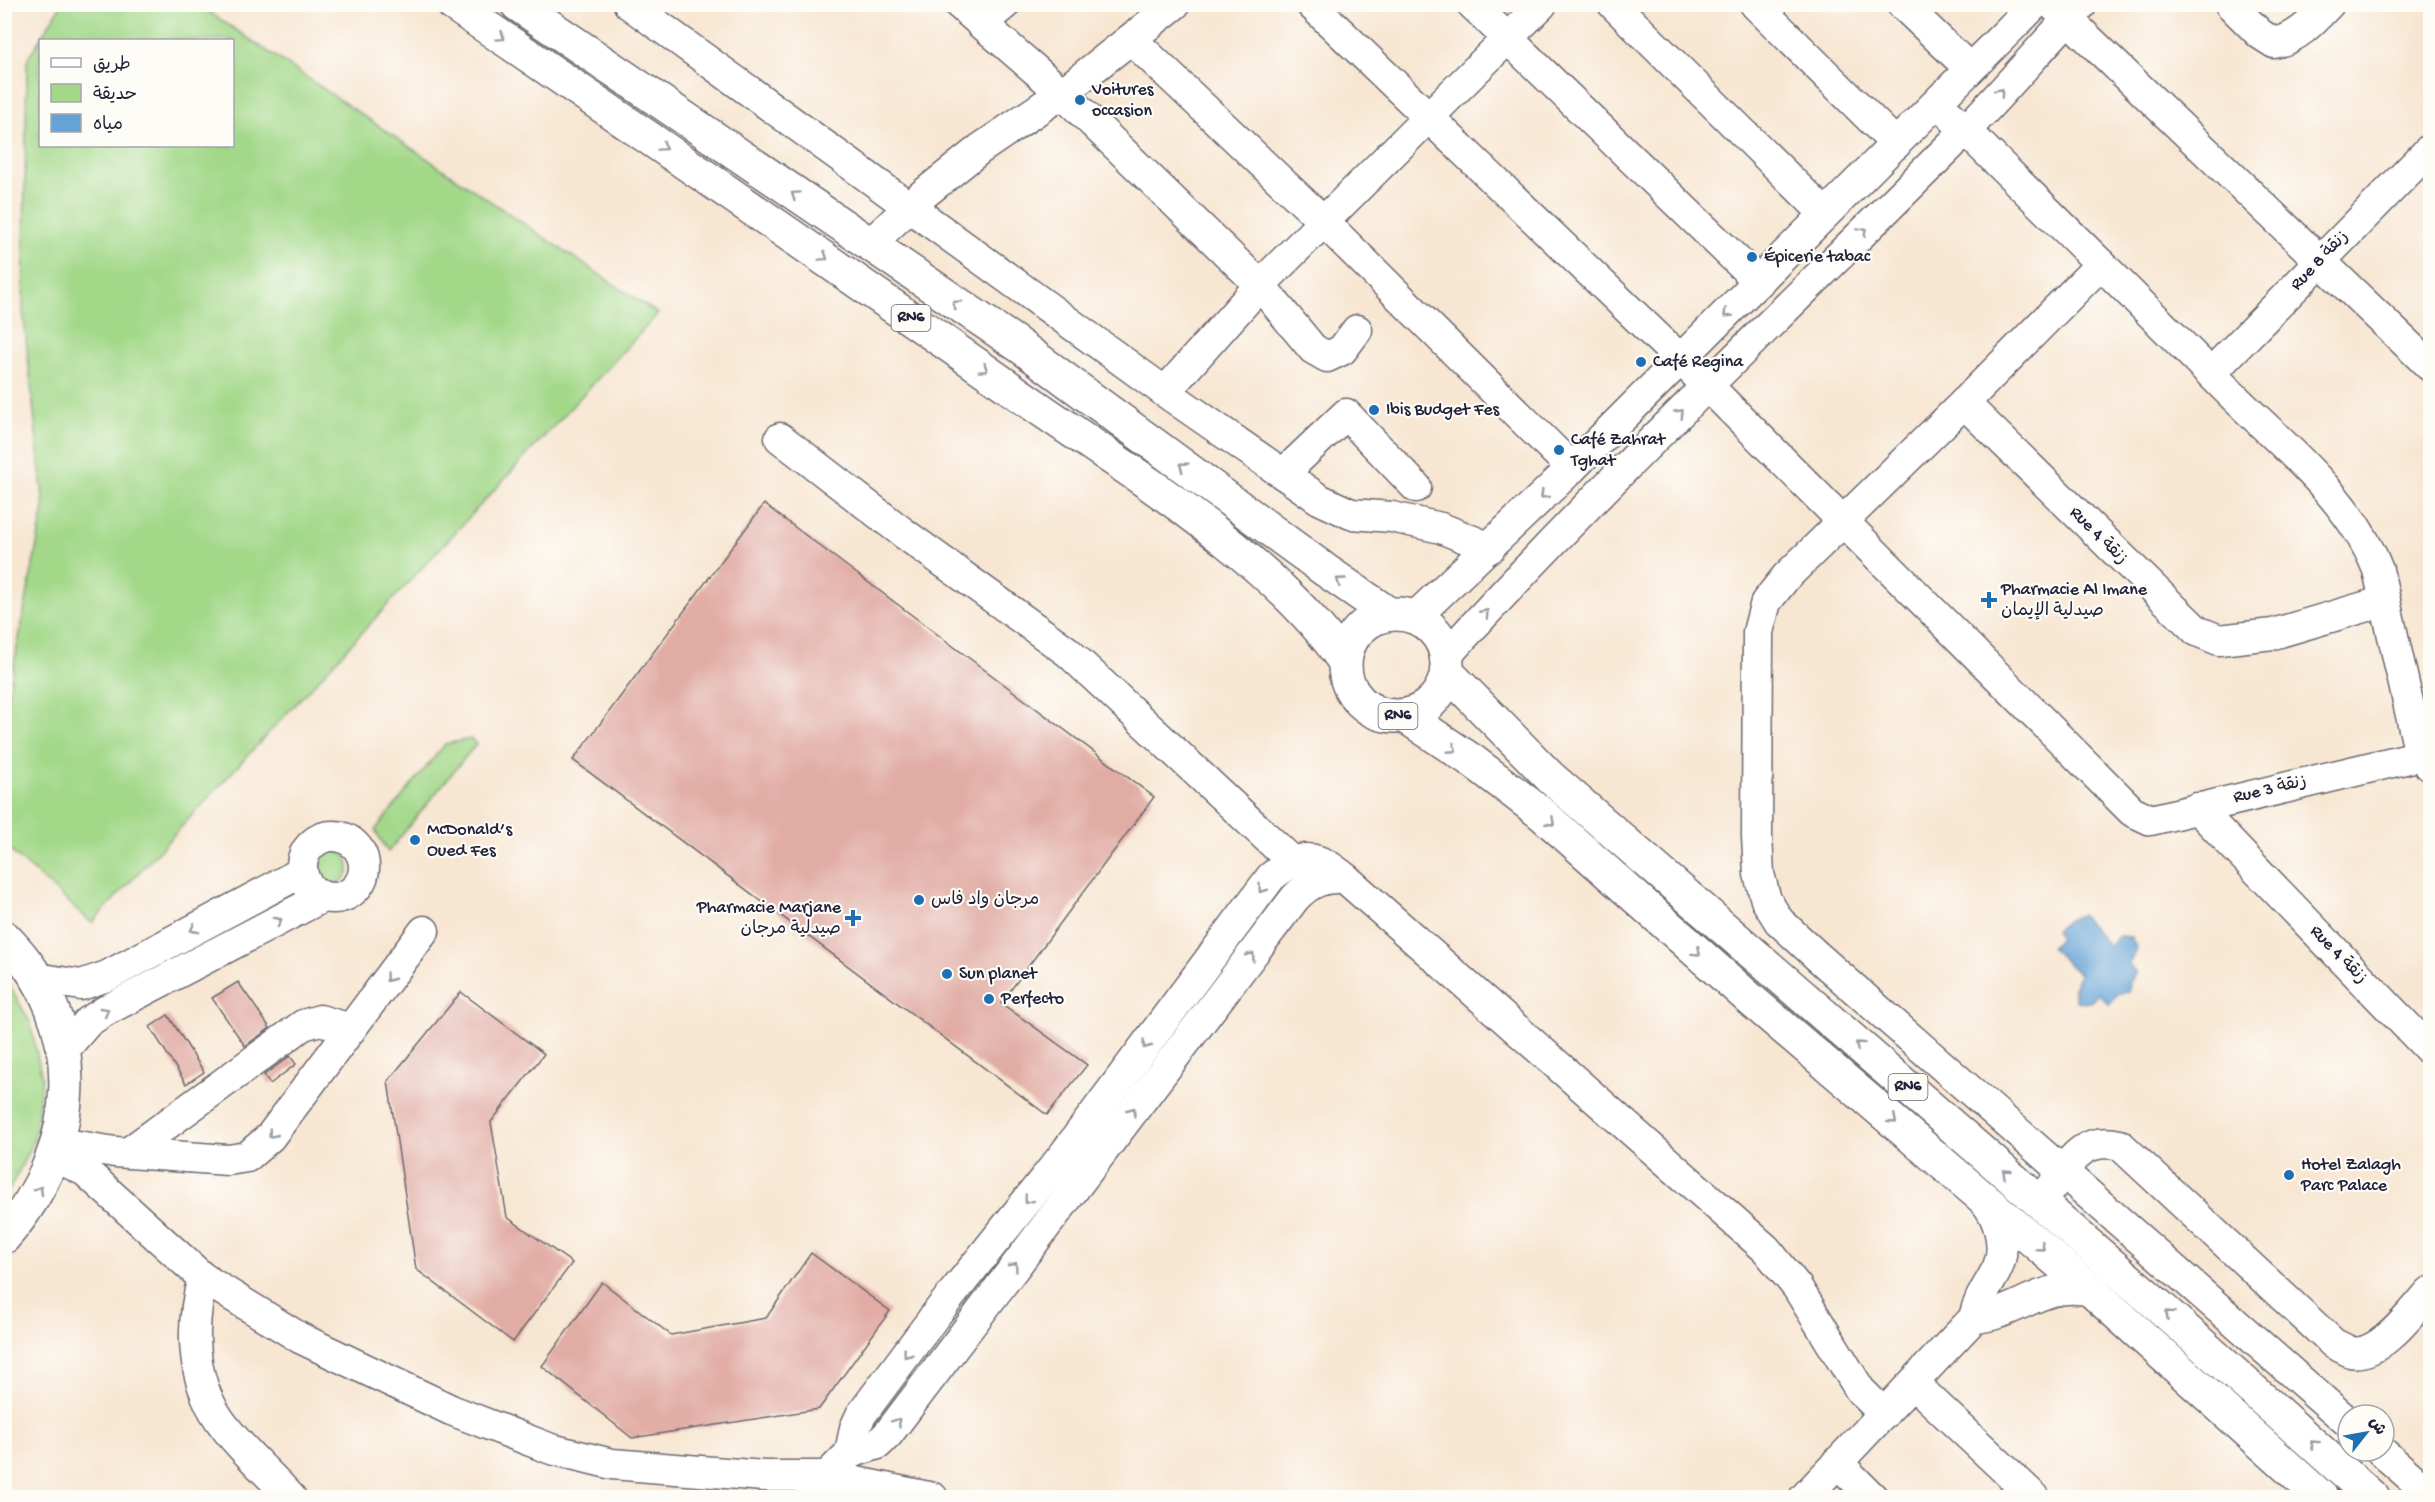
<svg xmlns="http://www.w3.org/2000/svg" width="2435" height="1502" font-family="'Gochi Hand','Playpen Sans Arabic',sans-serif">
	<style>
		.green { fill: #a3d889; stroke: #627d62; stroke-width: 1.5; fill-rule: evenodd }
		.water { fill: #65a2d6; stroke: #446288; stroke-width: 1.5 }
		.building { fill: #e1aca4 }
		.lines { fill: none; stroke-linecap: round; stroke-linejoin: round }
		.minor-casing { stroke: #6d6770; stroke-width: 33 }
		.major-casing { stroke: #6d6770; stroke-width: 36 }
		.minor { stroke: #fff; stroke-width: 30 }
		.major { stroke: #fff; stroke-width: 33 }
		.oneway { stroke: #9c9ca7 }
		.poi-dot { fill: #1f6fb2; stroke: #fdfcf7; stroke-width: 2 }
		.labels { text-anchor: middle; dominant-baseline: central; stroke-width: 4.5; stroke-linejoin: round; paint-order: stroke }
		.shield { fill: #fdfcf7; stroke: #646373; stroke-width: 1.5 }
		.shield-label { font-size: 16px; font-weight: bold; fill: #22223b }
		.poi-label { font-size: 18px; fill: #22223b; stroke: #fdfcf7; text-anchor: start }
		.street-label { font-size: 18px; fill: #22223b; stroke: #fdfcf7 }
	</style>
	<rect width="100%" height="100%" fill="#fdfcf7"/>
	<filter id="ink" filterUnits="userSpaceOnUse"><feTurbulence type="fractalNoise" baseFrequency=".0167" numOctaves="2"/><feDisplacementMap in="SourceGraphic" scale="12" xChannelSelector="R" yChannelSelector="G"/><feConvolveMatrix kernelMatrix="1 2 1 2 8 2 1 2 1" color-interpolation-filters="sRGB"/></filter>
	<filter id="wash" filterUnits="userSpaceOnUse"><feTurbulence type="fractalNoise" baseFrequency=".008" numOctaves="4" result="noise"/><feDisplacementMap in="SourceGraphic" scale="24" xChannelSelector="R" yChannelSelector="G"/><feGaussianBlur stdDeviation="1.35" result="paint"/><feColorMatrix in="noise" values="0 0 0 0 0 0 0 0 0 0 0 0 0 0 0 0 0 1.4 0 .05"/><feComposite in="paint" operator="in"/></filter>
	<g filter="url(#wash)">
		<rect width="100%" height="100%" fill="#f7e6d1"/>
		<g class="green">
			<path d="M61 5H199L658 314 92 923 4 845 5 711 44 508 23 310 27 60ZM40 40H232V146H40Z"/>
			<polygon points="471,739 476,744 388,852 375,830 445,744"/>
			<circle cx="332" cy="867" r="17"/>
			<polygon points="5,977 30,1022 42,1078 34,1140 5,1199"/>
		</g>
		<polygon class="water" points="2081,915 2109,946 2119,936 2131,937 2137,949 2128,964 2137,972 2130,982 2129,992 2118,994 2109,1005 2100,994 2090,1002 2076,1001 2073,987 2080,975 2051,948 2060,938 2055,931 2068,920"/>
		<g id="blocks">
			<g class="building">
				<polygon points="764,504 1154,797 1001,1003 1087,1065 1047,1115 573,760"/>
				<polygon points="238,982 270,1028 245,1046 212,998"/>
				<polygon points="461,992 544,1054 491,1122 507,1217 572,1263 513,1342 416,1269 388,1081"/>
				<polygon points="168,1015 204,1072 186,1084 150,1027"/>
				<polygon points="290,1056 296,1064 270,1084 264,1075"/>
				<polygon points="811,1253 890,1311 819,1409 632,1438 542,1366 602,1282 671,1335 766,1318"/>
			</g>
		</g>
	</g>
	<g filter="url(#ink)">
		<use href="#blocks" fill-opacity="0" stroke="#6d6770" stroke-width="1.5"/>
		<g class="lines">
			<g class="minor-casing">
				<g id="minor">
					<polyline points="629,4 1165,392 1319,499 1351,514 1392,517 1441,528 1490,548"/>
					<polyline points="959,4 1062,93 1260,285 1313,349 1327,357 1342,350 1357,330"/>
					<polyline points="1311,4 1707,385 2132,811 2151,820 2430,753"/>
					<polyline points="1472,4 1759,282"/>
					<polyline points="1613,4 1825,214"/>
					<polyline points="1755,4 1896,144"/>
					<polyline points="1902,4 1970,69"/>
					<path d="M2230 4 2260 34 2274 43C2297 39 2313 21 2329 4"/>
					<polyline points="2053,5 2430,366"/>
					<polyline points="981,24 1005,4"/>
					<polyline points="1131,39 1323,221 1572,468"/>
					<path d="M1951 116C2043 207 2136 298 2228 391 2281 444 2351 499 2378 570L2420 755 2430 766"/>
					<polyline points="869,245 920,197 980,149 1062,93 1175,4"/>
					<polyline points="2101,264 1964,403 1786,577 1766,602 1758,632 1757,836 1759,874 1766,900 1779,921 1817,956 2348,1422"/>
					<polyline points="2211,373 2430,149"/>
					<polyline points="1165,392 1260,285 1542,4"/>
					<polyline points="1964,403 2197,631 2219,640 2273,634 2385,601"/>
					<polyline points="780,438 906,535 1068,652 1293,862"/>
					<polyline points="1283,474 1346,414 1416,487"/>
					<polyline points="1415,617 1572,468 2035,4"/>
					<path d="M1446 656C1611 474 1791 306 1964 132 2004 91 2042 46 2082 4"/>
					<polyline points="2197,808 2430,1050"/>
					<circle cx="333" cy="867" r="31"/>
					<polyline points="36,978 81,985 107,976 302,872"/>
					<polyline points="63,1051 88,1022 105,1011 323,897"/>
					<polyline points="59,1143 115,1152 228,1160 247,1157 270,1137 424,931"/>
					<polyline points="129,1152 303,1025 320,1020 351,1029"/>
					<path d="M55 1156 85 1171 203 1278 300 1338 451 1410 551 1449 612 1464 764 1476H827L850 1453 878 1444 888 1434 1295 898C1309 883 1324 876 1345 878"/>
					<path d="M2051 1188C2071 1161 2082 1136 2120 1145L2334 1344C2339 1346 2346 1350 2351 1352 2379 1358 2413 1311 2430 1292"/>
					<path d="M203 1278C190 1324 191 1378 219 1419 239 1448 268 1472 291 1498"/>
					<path d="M1974 1318C2022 1314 2040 1280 2092 1291"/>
					<polyline points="1913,1383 2035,1498"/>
					<polyline points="2381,1451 2430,1494"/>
					<path d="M850 1453 855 1428 861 1415 937 1313 1062 1157 1271 877C1302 852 1316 854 1345 878L1766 1249 1797 1287 1860 1390 1884 1414"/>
					<polyline points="1837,1462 1873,1498"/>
					<polyline points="810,1498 827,1476 933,1498"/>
					<path d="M1804 1498 1974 1318C1978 1299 1987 1288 1996 1271 2008 1248 1999 1217 1983 1199"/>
				</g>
			</g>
			<g class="major-casing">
				<g id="major">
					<path d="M453 4C645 135 837 266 1027 400 1130 472 1273 558 1344 661"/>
					<polyline points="517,4 1017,344 1325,570 1389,614"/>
					<circle cx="1396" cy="665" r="51"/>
					<polyline points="1447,672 1550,777 2159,1306 2373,1498"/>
					<polyline points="1405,716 1474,762 1542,814 1750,999 2092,1291 2322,1498"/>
					<path d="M4 937C91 1023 82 1149 4 1237"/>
				</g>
			</g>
			<use href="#minor" class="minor"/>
			<use href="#major" class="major"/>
		</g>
		<defs><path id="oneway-chevron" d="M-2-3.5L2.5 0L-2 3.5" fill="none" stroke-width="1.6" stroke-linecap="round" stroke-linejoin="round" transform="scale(1.5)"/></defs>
		<g class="oneway">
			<use href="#oneway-chevron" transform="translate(501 37) rotate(34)"/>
			<use href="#oneway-chevron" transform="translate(2000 92) rotate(-47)"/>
			<use href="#oneway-chevron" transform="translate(663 147) rotate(34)"/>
			<use href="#oneway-chevron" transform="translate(795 195) rotate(-146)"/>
			<use href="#oneway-chevron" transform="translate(1863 231) rotate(-45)"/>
			<use href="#oneway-chevron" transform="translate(824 257) rotate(34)"/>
			<use href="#oneway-chevron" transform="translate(956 304) rotate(-146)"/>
			<use href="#oneway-chevron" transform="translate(1727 314) rotate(135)"/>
			<use href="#oneway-chevron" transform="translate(984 369) rotate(35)"/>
			<use href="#oneway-chevron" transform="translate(1680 413) rotate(-46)"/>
			<use href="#oneway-chevron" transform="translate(1183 466) rotate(-143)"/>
			<use href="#oneway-chevron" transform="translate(1544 495) rotate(136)"/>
			<use href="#oneway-chevron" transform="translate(1340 581) rotate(-144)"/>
			<use href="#oneway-chevron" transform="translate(1485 613) rotate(-48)"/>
			<use href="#oneway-chevron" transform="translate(1453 749) rotate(33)"/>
			<use href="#oneway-chevron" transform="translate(1551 822) rotate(42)"/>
			<use href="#oneway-chevron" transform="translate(1262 889) rotate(127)"/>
			<use href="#oneway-chevron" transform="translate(278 921) rotate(-28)"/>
			<use href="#oneway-chevron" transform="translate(194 929) rotate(152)"/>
			<use href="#oneway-chevron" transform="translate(1697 952) rotate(42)"/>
			<use href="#oneway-chevron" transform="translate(1251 956) rotate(-53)"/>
			<use href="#oneway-chevron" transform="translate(389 978) rotate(127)"/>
			<use href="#oneway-chevron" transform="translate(105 1011) rotate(-31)"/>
			<use href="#oneway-chevron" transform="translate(1146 1045) rotate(127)"/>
			<use href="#oneway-chevron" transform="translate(1859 1045) rotate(-139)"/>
			<use href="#oneway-chevron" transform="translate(1132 1111) rotate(-53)"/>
			<use href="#oneway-chevron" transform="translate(1893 1120) rotate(41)"/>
			<use href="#oneway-chevron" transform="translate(272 1134) rotate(129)"/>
			<use href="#oneway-chevron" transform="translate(2006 1173) rotate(-139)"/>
			<use href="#oneway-chevron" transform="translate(39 1190) rotate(-60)"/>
			<use href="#oneway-chevron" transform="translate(1028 1200) rotate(128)"/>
			<use href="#oneway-chevron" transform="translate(2041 1247) rotate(41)"/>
			<use href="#oneway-chevron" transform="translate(1014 1266) rotate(-53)"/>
			<use href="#oneway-chevron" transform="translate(2169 1314) rotate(-138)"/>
			<use href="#oneway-chevron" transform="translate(907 1354) rotate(127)"/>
			<use href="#oneway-chevron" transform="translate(897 1422) rotate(-54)"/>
			<use href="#oneway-chevron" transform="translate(2314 1444) rotate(-138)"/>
		</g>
	</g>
	<g class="poi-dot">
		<circle cx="1080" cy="100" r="6"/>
		<circle cx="1752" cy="257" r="6"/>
		<circle cx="1641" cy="362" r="6"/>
		<circle cx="1374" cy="410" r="6"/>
		<circle cx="1559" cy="450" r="6"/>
		<path d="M1986 591h6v6h6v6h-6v6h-6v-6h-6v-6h6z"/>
		<circle cx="415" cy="840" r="6"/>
		<circle cx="919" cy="900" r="6"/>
		<path d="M850 909h6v6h6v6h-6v6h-6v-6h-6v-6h6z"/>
		<circle cx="947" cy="974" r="6"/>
		<circle cx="989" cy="999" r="6"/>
		<circle cx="2289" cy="1175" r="6"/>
	</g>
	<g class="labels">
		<g class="shield">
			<rect x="891.5" y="305" width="39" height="26" rx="4.5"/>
			<rect x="1378.5" y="703" width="39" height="26" rx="4.5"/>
			<rect x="1888.5" y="1074" width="39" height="26" rx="4.5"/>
		</g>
		<g class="shield-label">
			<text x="911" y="318">RN6</text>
			<text x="1398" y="716">RN6</text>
			<text x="1908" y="1087">RN6</text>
		</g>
		<g class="poi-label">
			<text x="1092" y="90">Voitures<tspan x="1092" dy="21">occasion</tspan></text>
			<text x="1764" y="257">Épicerie tabac</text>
			<text x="1653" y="362">Café Regina</text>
			<text x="1386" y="410">Ibis Budget Fes</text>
			<text x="1571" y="440">Café Zahrat<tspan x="1571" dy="21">Tghat</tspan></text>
			<text x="2001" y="590">Pharmacie Al Imane<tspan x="2001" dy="21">صيدلية الإيمان</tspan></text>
			<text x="427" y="830">McDonald’s<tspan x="427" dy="21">Oued Fes</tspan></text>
			<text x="931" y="900">مرجان واد فاس</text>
			<text x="841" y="908" text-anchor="end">Pharmacie Marjane<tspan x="841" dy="21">صيدلية مرجان</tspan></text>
			<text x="959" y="974">Sun planet</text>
			<text x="1001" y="999">Perfecto</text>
			<text x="2301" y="1165">Hotel Zalagh<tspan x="2301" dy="21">Parc Palace</tspan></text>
		</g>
		<g class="street-label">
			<text transform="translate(2320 261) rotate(-46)">Rue 8 زنقة</text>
			<text transform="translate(2098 536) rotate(45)">Rue 4 زنقة</text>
			<text transform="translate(2270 790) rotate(-13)">Rue 3 زنقة</text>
			<text transform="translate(2338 955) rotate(46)">Rue 4 زنقة</text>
		</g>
	</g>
	<rect width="2435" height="1502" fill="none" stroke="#fdfcf7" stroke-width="24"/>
	<rect x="39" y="39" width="195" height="108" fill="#fdfcf7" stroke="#a5a5ac" stroke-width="1.5"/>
	<rect x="51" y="58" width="30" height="9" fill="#ffffff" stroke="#a5a5ac" stroke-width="1.5"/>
	<text x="93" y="69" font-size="18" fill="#22223b">طريق</text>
	<rect x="51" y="84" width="30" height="18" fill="#a3d889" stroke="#a5a5ac" stroke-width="1.5"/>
	<text x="93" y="99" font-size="18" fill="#22223b">حديقة</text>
	<rect x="51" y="114" width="30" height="18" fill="#65a2d6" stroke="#a5a5ac" stroke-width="1.5"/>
	<text x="93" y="129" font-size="18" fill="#22223b">مياه</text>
	<g transform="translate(2366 1433) rotate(59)"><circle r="28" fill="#fdfcf7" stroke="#a5a5ac" stroke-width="1.5"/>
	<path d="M0-4.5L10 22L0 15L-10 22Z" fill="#1f6fb2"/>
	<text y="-9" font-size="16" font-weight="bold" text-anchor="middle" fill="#22223b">ش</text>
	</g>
</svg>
